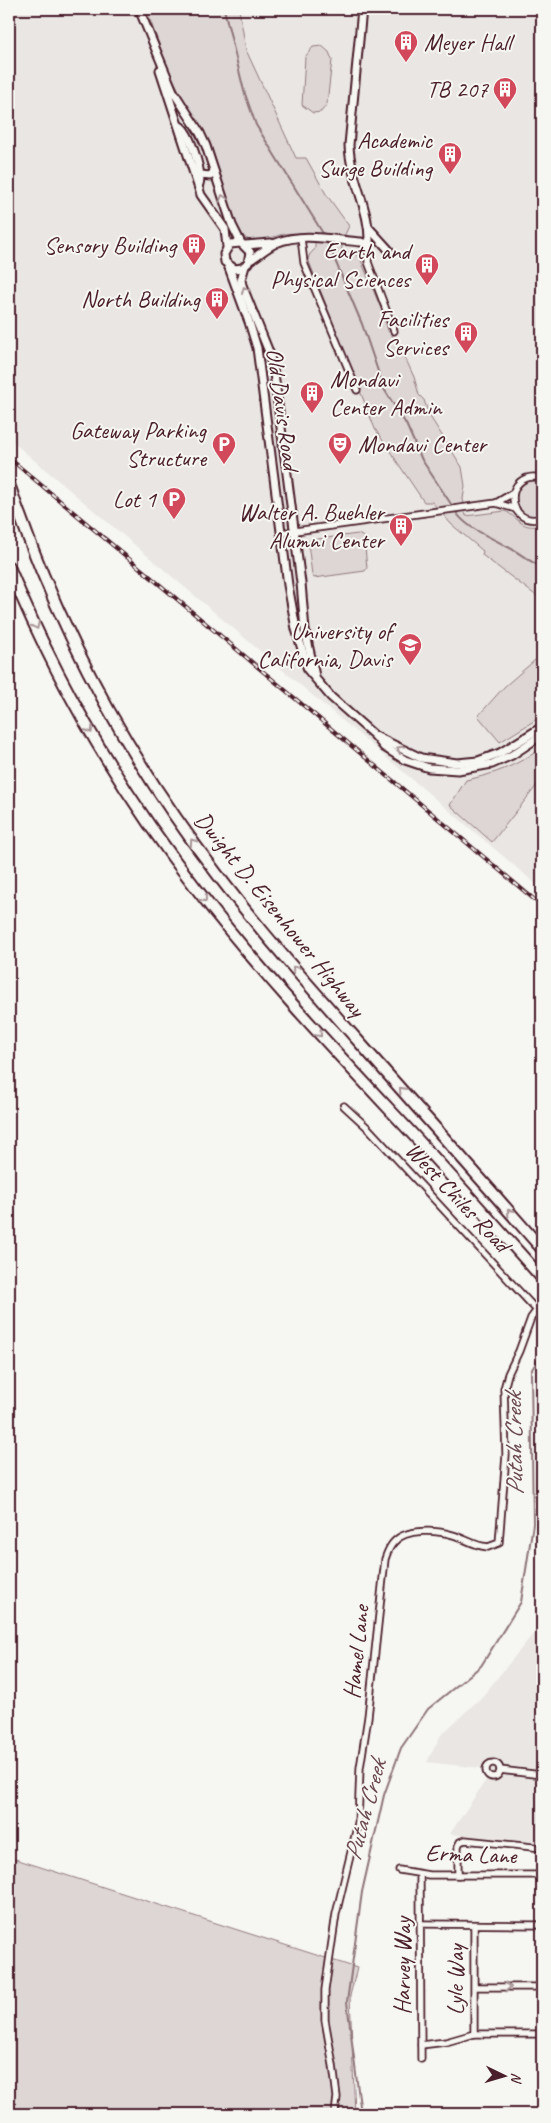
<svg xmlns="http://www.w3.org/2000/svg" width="551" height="2123" font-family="Caveat,sans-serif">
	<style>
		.built { fill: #e9e6e3 }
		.green { fill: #ddd6d5; stroke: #947a80 }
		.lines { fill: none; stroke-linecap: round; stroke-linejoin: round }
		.stream { stroke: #8e747a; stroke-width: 2 }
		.minor-casing { stroke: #4a1f2b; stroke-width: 9 }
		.tertiary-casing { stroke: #4a1f2b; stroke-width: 11 }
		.motorway-casing { stroke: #4a1f2b; stroke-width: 14 }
		.minor { stroke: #f6f6f2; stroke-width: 5.5 }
		.tertiary { stroke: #f6f6f2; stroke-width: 7 }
		.motorway { stroke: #f6f6f2; stroke-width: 10 }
		.rail-casing { stroke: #4a1f2b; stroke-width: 4 }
		.rail { stroke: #f6f6f2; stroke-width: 2; stroke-dasharray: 5.5; stroke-linecap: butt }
		.oneway { stroke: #a99598 }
		.labels { text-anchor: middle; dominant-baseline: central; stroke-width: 4; stroke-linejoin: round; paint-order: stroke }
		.poi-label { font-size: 24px; fill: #4a1f2b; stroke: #f6f6f2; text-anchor: end }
		.street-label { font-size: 24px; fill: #4a1f2b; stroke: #f6f6f2 }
		.water-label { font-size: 25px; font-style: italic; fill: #6c4a52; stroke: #f6f6f2 }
	</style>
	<rect width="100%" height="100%" fill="#f6f6f2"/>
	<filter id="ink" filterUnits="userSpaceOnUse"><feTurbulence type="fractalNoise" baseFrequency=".02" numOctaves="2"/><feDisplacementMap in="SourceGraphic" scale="10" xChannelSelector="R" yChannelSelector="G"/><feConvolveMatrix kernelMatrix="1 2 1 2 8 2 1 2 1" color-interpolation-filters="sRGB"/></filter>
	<g filter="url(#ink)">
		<g class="built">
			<polygon points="9,9 542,9 542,889 14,443 9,420"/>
			<polygon points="542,1623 542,1844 450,1834 486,1780 481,1768 427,1762 441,1735 482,1697"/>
		</g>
		<g class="green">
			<path d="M146 9H239L246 50 296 158H306L326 194 349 226 342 241V251L353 253 360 258 384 316 388 331 398 342 414 377 419 395 424 400 429 415 462 467 465 486 463 499 466 516 505 511C521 519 520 530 542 525V600L482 555 483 551 451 524 432 502H424L375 429 308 259 310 254 315 249V235C305 235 294 232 284 234 263 239 250 251 236 226L210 142 181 95 167 66Z"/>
			<polygon points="322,46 329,52 332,60 327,104 321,112 313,113 302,105 305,57 313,47"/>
			<path d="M532 480 542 481V515C517 525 504 488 532 480Z"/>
			<polygon points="358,534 364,537 367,568 365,571 314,578 312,575 308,543 310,540"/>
			<polygon points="542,654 542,716 500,742 478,716 504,687"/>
			<path d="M542 748V779L492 842 450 805 466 780C496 774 517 765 542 748Z"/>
			<polygon points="9,1857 357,1968 350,1996 355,2114 9,2114"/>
		</g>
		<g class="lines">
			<g class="stream">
				<polyline points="224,9 244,91 256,125 324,235"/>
				<polyline points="326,239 362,324 384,389 406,424 422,460 453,507"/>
				<path d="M455 511C467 529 489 536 506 546 517 551 526 559 536 564"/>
				<polyline points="361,2114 347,2002 362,1892 384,1795 401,1748 428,1709 481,1666 521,1602 533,1524 531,1371 542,1353"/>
			</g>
			<g class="minor-casing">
				<g id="minor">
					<polyline points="301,238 304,263 357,390"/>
					<polyline points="369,245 368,262 394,331"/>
					<path d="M542 478C502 469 505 529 542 518"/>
					<polyline points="496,503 516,509"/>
					<polyline points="281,533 496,503 513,493"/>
					<polyline points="344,1106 369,1129 542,1316"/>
					<circle cx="493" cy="1770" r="7"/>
					<polyline points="500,1770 542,1775"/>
					<polyline points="399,1870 429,1875 542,1875"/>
					<polyline points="420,1874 421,2059"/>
					<polyline points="458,1875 458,1846 460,1842 465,1840 542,1848"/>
					<polyline points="421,1924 542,1925"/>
					<polyline points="474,1925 474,2034"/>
					<polyline points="475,1987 542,1987"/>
					<polyline points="421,2045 446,2042 474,2034 542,2034"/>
					<path d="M335 2114 337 2097 333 2065 325 2020V1990L336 1914 358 1823 360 1768 368 1717 385 1559C387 1553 389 1547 394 1542 406 1528 437 1530 453 1535 463 1538 472 1544 482 1546L488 1547 499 1543 506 1455 504 1389 508 1374 519 1351 531 1318 537 1310"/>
				</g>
			</g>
			<g class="tertiary-casing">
				<g id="tertiary">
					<polyline points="139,9 173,91 200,133 206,146 232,225 241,243 250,252 248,263 242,268 235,269 225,262 224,254 230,244 241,243"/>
					<polyline points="160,70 201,195 225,229 227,247"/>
					<path d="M180 126C190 132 203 173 199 184"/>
					<polyline points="201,175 210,176 214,172"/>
					<polyline points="369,228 389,250"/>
					<polyline points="245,245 270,243 274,244"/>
					<path d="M250 260C259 255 267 247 276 243 303 232 333 240 361 242L369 245C371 211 350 179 349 145L362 9"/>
					<polyline points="228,265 249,322 257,348 288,585 296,629 308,670 331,697 375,736 384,747 405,760 429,768 458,770 492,764 512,755 542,735"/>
					<polyline points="245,266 241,280 242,285 269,352 274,373 301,583 305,630 315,676"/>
					<polyline points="375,736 421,758 457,763 478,761 500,753 542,727"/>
				</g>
			</g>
			<g class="motorway-casing">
				<g id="motorway">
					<path d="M9 484C56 624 127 757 217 874 262 933 311 988 360 1043 421 1112 482 1180 542 1249"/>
					<path d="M9 567C57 683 122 794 199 892 262 974 333 1049 404 1125 451 1175 496 1227 542 1278"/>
				</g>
			</g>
			<use href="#minor" class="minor"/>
			<use href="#tertiary" class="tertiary"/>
			<use href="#motorway" class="motorway"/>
			<g class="rail-casing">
				<polyline id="rail" points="9,458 542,906"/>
			</g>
			<use href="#rail" class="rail"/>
		</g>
		<defs><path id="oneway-chevron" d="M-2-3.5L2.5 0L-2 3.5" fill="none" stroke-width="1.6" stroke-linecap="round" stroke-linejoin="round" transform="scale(1.25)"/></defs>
		<g class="oneway">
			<use href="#oneway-chevron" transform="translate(223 198) rotate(-108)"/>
			<use href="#oneway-chevron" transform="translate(245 290) rotate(-113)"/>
			<use href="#oneway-chevron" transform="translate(36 626) rotate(64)"/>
			<use href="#oneway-chevron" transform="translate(90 730) rotate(60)"/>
			<use href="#oneway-chevron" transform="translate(400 749) rotate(-150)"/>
			<use href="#oneway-chevron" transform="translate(193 842) rotate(-125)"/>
			<use href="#oneway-chevron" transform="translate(204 899) rotate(52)"/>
			<use href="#oneway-chevron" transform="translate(295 969) rotate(-131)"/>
			<use href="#oneway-chevron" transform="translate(319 1034) rotate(48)"/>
			<use href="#oneway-chevron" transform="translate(402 1090) rotate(-132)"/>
			<use href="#oneway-chevron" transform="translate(510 1212) rotate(-132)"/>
			<use href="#oneway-chevron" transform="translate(508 1987)"/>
		</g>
	</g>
	<defs>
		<g id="building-pin" transform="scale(1.25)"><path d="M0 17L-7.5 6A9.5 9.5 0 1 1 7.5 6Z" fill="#d1495b" stroke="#f6f6f2"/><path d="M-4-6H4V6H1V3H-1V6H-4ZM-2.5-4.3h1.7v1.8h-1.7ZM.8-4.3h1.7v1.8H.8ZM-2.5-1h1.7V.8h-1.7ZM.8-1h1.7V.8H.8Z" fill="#fff"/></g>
		<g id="parking-pin" transform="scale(1.25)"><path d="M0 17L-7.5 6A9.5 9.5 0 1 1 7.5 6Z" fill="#d1495b" stroke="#f6f6f2"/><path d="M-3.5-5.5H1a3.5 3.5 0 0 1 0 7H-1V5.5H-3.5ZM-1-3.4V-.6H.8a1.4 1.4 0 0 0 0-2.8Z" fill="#fff"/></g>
		<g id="theatre-pin" transform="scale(1.25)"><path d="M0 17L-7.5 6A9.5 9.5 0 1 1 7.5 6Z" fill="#d1495b" stroke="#f6f6f2"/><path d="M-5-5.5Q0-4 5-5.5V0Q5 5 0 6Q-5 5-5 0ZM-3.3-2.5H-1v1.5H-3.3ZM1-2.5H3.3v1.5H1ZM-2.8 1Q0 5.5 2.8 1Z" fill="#fff"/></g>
		<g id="university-pin" transform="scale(1.25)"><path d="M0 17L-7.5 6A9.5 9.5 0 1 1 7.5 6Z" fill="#d1495b" stroke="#f6f6f2"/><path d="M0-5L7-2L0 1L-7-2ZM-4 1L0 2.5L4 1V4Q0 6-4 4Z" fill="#fff"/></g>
	</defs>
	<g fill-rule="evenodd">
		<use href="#building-pin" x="406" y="42"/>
		<use href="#building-pin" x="505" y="89"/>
		<use href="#building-pin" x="450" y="154"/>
		<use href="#building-pin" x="194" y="245"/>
		<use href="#building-pin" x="427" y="265"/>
		<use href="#building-pin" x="217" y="299"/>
		<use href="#building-pin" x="466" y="333"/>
		<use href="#building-pin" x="312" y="393"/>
		<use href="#parking-pin" x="224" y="444"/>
		<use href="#theatre-pin" x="340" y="444"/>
		<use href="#parking-pin" x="174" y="499"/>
		<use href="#building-pin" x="401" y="526"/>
		<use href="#university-pin" x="410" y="645"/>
	</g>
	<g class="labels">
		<g class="poi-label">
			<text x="424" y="42" text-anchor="start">Meyer Hall</text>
			<text x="488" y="89">TB 207</text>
			<text x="432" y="140">Academic<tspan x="432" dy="28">Surge Building</tspan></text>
			<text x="176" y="245">Sensory Building</text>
			<text x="410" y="251">Earth and<tspan x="410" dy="28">Physical Sciences</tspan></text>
			<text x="200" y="299">North Building</text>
			<text x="448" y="319">Facilities<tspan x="448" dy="28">Services</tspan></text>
			<text x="330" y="379" text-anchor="start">Mondavi<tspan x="330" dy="28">Center Admin</tspan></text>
			<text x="206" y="430">Gateway Parking<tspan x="206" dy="28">Structure</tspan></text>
			<text x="358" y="444" text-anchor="start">Mondavi Center</text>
			<text x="156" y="499">Lot 1</text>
			<text x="384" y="512">Walter A. Buehler<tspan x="384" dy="28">Alumni Center</tspan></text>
			<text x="392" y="631">University of<tspan x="392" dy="28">California, Davis</tspan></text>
		</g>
		<g class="street-label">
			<text transform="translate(283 409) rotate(82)">Old Davis Road</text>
			<text transform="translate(280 914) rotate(51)">Dwight D. Eisenhower Highway</text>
			<text transform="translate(458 1197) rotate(47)">West Chiles Road</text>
			<text transform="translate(356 1652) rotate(-84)">Hamel Lane</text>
			<text transform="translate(471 1854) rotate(2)">Erma Lane</text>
			<text transform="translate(402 1966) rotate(-90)">Harvey Way</text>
			<text transform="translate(455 1980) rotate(-90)">Lyle Way</text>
		</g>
		<g class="water-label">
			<text transform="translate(514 1444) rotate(-91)">Putah Creek</text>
			<text transform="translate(365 1810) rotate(-75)">Putah Creek</text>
		</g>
	</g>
	<rect width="551" height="2123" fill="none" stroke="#f6f6f2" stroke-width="30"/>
	<rect x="15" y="15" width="521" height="2093" fill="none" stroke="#4a1f2b" stroke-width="2" filter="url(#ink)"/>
	<g transform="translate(504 2076) rotate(95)" stroke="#f6f6f2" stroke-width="4" paint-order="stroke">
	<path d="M0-4L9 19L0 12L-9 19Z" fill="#4a1f2b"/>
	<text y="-8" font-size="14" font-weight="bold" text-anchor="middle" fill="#4a1f2b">N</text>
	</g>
</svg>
